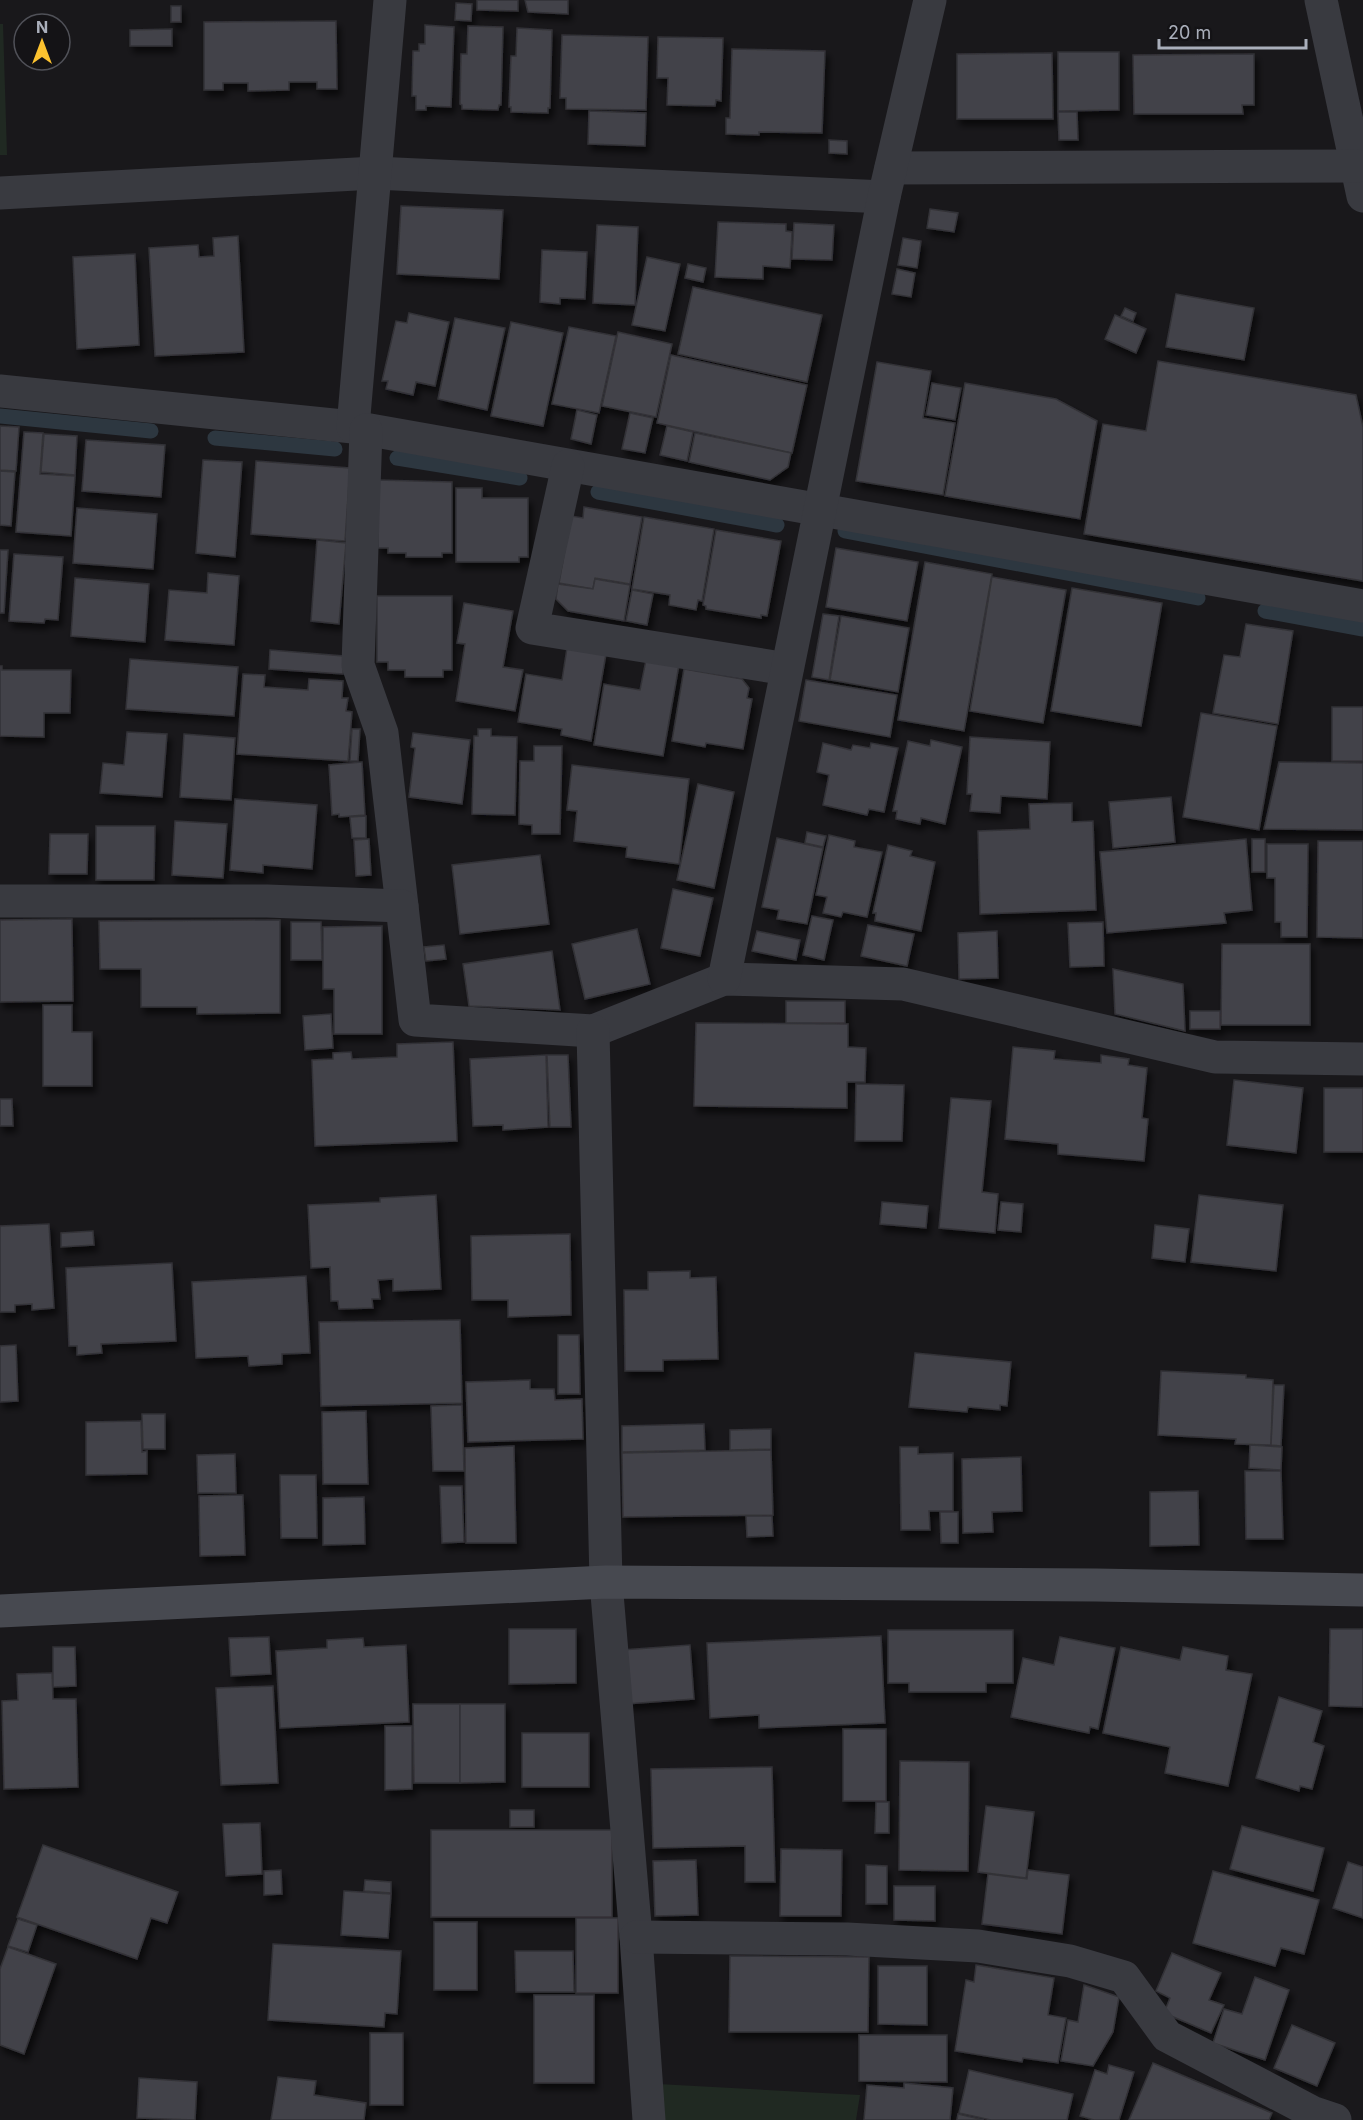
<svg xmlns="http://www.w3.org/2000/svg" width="1363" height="2120" font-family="Inter,sans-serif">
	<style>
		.green { fill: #202922 }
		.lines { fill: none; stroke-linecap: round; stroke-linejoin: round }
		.stream { stroke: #2d3740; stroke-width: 15 }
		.building { fill: #434348; stroke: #333237; stroke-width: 1.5; filter: url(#shadow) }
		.street { stroke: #393a40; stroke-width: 33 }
		.secondary { stroke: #474950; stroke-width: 33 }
	</style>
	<defs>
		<filter id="shadow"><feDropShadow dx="3.5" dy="6" stdDeviation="3" flood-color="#0009"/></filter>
	</defs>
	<rect width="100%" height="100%" fill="#19181b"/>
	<g class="green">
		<polygon points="0,24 3,24 7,155 0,155"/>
		<polygon points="658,2084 860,2095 856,2120 661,2120"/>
	</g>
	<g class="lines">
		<g class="stream">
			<polyline points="0,416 151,431"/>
			<polyline points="215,438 335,449"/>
			<polyline points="397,458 520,478"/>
			<polyline points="598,492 777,525"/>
			<polyline points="845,531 1198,598"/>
			<polyline points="1265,611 1363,629"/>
		</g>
	</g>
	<g class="building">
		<polygon points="477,0 518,0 518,11 477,10"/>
		<polygon points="525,0 568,0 568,14 528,12"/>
		<polygon points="456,3 472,4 471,21 455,20"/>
		<rect x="171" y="6" width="10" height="16"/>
		<polygon points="336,21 337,89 317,89 317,82 289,82 289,90 248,91 248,83 223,83 223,90 204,90 204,22"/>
		<polygon points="425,25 454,27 451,107 426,106 426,110 416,110 416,96 412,96 413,51 419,51 419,44 425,44"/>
		<polygon points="468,26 503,27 501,105 499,105 498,110 462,109 462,105 460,104 461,54 467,54"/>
		<polygon points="517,28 552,30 550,108 548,108 548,113 511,112 511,107 509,107 511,56 516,56"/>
		<polygon points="172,29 172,46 130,46 130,30"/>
		<polygon points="562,35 648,37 646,110 566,109 566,98 560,98"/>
		<polygon points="658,37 723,38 721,101 716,100 715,106 667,105 668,78 657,78"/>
		<polygon points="732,49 825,51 822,133 759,132 759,135 726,134 726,118 730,118"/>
		<polygon points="1058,52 1119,52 1119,110 1058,111"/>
		<polygon points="1052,53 1053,119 957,119 957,54"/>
		<polygon points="1254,54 1254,105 1242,105 1243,114 1134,114 1133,55"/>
		<polygon points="589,111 646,113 645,146 588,144"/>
		<polygon points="1058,112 1077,112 1078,140 1059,140"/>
		<polygon points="829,140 847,141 847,154 829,153"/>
		<polygon points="401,206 503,210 499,279 397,274"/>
		<polygon points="930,209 958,213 954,232 927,228"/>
		<polygon points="718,222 786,224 786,231 792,232 790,268 763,266 763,279 715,277"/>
		<polygon points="794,223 834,225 832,260 792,259"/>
		<polygon points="597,225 638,227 635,305 593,303"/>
		<polygon points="238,236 244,352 155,356 149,248 198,245 199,257 214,256 213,238"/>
		<polygon points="903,238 921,241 917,268 898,265"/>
		<polygon points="542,250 587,252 585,299 560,298 560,304 540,302"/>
		<polygon points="135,254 139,345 77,349 73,257"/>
		<polygon points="647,257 680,264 665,331 632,325"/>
		<polygon points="688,264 706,268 703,282 685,278"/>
		<polygon points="897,269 915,273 911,297 892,294"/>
		<polygon points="693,287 822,315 807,382 678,354"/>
		<polygon points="1176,294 1254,308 1244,360 1166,347"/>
		<polygon points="1125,308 1136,313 1133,321 1121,316"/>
		<polygon points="409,313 449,322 435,386 416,382 413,395 386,389 388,381 382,381 396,321 407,323"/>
		<polygon points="1115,315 1146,329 1136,353 1105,339"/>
		<polygon points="455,318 505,328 487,410 438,399"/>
		<polygon points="511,322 563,333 543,426 491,416"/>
		<polygon points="569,327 616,336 599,413 552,404"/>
		<polygon points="618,332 672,344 656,417 602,406"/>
		<polygon points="671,355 807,385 792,453 657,423"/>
		<polygon points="1158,361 1356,395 1363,427 1363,581 1084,534 1103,424 1146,431"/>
		<polygon points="877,362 931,371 923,418 955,423 943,495 856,481"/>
		<polygon points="932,383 961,388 955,420 926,415"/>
		<polygon points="965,383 1056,399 1097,421 1080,519 945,496"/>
		<polygon points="577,410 597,415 591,444 571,439"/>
		<polygon points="630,413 653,418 645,453 622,449"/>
		<polygon points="0,426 19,427 16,471 0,470"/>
		<polygon points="667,426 693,432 687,461 660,455"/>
		<polygon points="24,432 43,433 40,474 75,476 71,536 16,532"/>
		<polygon points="695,433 791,453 788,467 770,480 689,462"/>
		<polygon points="44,434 77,436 75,475 41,472"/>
		<polygon points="86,440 165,445 161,497 82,491"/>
		<polygon points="203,460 242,462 235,557 196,553"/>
		<polygon points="256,461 350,468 345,541 251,534"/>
		<polygon points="0,471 15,472 11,526 0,525"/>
		<polygon points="378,480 452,482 452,553 442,553 442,557 406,557 406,553 388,553 388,548 378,548"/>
		<polygon points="456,488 482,488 482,498 528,498 528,557 519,557 519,562 456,562"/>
		<polygon points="584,507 642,517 630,584 595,578 593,589 559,583 571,516 583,518"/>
		<polygon points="77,508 157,514 153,569 73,563"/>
		<polygon points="644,517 714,529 702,601 698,600 696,610 669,605 670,595 632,589"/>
		<polygon points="716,530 781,541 767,616 761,615 761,618 706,609 706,606 703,605"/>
		<polygon points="317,540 346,543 339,624 311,621"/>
		<polygon points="836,548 918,562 907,621 826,607"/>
		<polygon points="0,550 8,550 4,613 0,613"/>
		<polygon points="14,554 63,557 58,620 45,619 44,623 9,621"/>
		<polygon points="925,562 992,574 964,731 898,720"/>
		<polygon points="208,573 239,576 234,645 165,640 169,590 207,593"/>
		<polygon points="992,577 1066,590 1043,723 970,711"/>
		<polygon points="75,578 149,584 145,642 71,636"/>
		<polygon points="595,579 630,585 624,621 568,611 556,599 558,584 593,589"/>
		<polygon points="1072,588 1162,603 1141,726 1051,711"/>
		<polygon points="632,590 653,594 647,625 626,621"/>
		<polygon points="377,596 452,596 452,670 443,670 443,677 405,677 405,670 388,670 388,662 377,662"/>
		<polygon points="464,603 513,611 503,667 523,670 515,711 456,701 465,644 457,643"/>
		<polygon points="823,614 839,616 829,680 812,677"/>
		<polygon points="841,616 909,628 898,692 830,680"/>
		<polygon points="1246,624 1293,631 1278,724 1213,713 1224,655 1240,657"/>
		<polygon points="567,648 606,654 591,741 561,735 562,729 518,722 526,674 562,680"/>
		<polygon points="270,650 344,656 343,674 269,669"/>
		<polygon points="130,659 238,667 234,716 126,709"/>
		<polygon points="646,660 679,665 663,756 594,745 604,684 640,690"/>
		<polygon points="0,666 2,666 2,670 71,670 70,713 44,713 44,737 0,736"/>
		<polygon points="684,669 742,679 749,688 747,698 752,699 743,749 706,743 705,747 672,741"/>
		<polygon points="243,674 265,675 264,687 308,690 309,679 343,681 342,698 348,698 346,711 352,712 348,761 237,754"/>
		<polygon points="806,680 897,695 890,737 799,721"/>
		<rect x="1332" y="707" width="31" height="54"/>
		<polygon points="1201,713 1277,726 1259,830 1183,817"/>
		<polygon points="352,729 360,729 358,761 350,761"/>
		<polygon points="478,729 491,729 491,736 517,737 515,815 472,814 474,736 478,736"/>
		<polygon points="127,732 167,734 162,797 100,793 103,763 124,765"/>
		<polygon points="413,733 470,740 462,804 409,797 415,748 411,747"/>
		<polygon points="184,734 235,738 231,800 180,797"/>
		<polygon points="970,737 1050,742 1047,799 1001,796 1000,813 970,811 972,794 967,794"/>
		<polygon points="931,740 962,747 945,824 921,818 920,824 896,819 897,811 893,811 908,741 930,746"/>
		<polygon points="823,743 851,750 853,745 870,748 871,743 898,748 884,812 869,809 867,815 823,805 829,775 817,772"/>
		<polygon points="534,746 562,746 560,834 532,834 532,825 519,824 520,761 534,761"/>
		<polygon points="362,762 365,815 339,817 339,814 332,815 329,765"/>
		<polygon points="1279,762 1363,763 1363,830 1264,829"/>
		<polygon points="572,765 689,779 679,864 626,857 627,847 574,841 577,811 567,810"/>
		<polygon points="698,784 734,792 714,888 677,880"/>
		<polygon points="1171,797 1175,842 1113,848 1109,802"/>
		<polygon points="235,799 317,805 312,869 263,865 263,873 230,870"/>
		<polygon points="1072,803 1072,822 1093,821 1096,910 980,914 978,831 1030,829 1029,804"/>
		<polygon points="366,816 366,838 352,838 350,817"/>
		<polygon points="175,821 227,824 223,878 172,875"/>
		<polygon points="96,826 155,826 154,880 96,880"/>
		<polygon points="807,832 826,836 823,847 805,843"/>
		<polygon points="50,834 88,834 87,874 49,874"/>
		<polygon points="829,835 855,841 854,847 882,852 867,917 843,912 841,917 823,913 827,897 816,895"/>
		<polygon points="777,838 823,848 807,924 777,919 779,910 762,907"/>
		<polygon points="369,839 371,875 356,876 354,840"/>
		<polygon points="1246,839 1252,910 1224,913 1226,923 1107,933 1100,852"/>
		<rect x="1252" y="839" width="13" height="33"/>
		<polygon points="1318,841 1363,841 1363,938 1317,937"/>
		<polygon points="1267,844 1308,844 1307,937 1281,937 1281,922 1275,922 1275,878 1267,878"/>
		<polygon points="888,845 912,851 910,856 935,862 921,931 875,921 876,913 873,913"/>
		<polygon points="540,855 549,924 460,934 452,865"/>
		<polygon points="673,889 713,898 700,956 661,948"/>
		<polygon points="812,916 833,920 824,960 803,955"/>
		<polygon points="72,919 73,1001 0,1002 0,920"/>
		<polygon points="280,920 280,1013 197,1014 197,1007 141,1007 141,969 100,969 99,921"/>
		<polygon points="291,922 321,922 322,960 291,960"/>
		<polygon points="1103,922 1104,966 1070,967 1068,923"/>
		<polygon points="868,925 914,934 907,966 861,956"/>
		<polygon points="382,926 382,1034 334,1034 334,989 323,989 323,927"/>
		<polygon points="637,929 650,984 585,999 572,944"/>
		<polygon points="757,931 800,940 796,960 752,951"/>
		<polygon points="997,931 998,978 959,979 958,933"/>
		<polygon points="1222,944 1310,944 1310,1025 1221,1025"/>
		<polygon points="444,945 446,959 426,961 424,947"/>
		<polygon points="552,951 560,1010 469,1006 463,964"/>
		<polygon points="1113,969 1183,984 1185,1031 1115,1014"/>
		<rect x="786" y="1001" width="59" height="22"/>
		<polygon points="43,1005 72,1005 72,1032 92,1032 92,1086 43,1086"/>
		<rect x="1190" y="1011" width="30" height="18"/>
		<polygon points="331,1014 333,1048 305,1050 303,1016"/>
		<polygon points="696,1023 848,1024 848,1047 866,1048 865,1082 847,1082 847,1108 694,1106"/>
		<polygon points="453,1042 457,1141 315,1146 312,1060 333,1059 333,1053 351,1052 352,1059 397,1057 397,1044"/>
		<polygon points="1013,1047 1055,1051 1054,1059 1101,1063 1101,1055 1129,1059 1128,1065 1147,1068 1142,1118 1148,1119 1144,1161 1058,1154 1058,1144 1005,1139"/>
		<polygon points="546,1055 548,1127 503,1130 503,1125 473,1126 470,1059"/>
		<polygon points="547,1055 568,1055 571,1127 550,1127"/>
		<polygon points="1234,1080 1303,1088 1296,1153 1227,1145"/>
		<polygon points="856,1084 904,1085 902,1141 855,1141"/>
		<rect x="1324" y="1088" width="39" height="64"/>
		<polygon points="951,1098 991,1101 982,1192 998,1194 995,1233 939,1228"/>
		<polygon points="0,1099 12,1099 13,1126 0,1126"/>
		<polygon points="436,1195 441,1289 393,1291 393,1279 378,1280 380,1299 372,1299 373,1308 339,1309 338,1301 331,1301 330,1267 311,1268 308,1205 380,1202 380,1198"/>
		<polygon points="1199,1195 1283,1205 1276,1271 1191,1262"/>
		<polygon points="882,1202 928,1206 926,1228 880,1224"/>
		<polygon points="1001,1202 1023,1204 1021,1232 998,1230"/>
		<polygon points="49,1224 54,1308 32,1310 32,1304 15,1305 15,1312 0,1312 0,1226"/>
		<polygon points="1155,1225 1189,1229 1185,1262 1152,1258"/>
		<polygon points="93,1231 94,1245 61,1247 61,1233"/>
		<polygon points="570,1234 571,1315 508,1317 508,1300 472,1300 471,1236"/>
		<polygon points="172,1263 176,1341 101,1344 102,1353 77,1355 77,1346 69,1346 66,1268"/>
		<polygon points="690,1271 690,1278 716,1277 718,1359 663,1360 663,1371 625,1371 624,1290 648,1290 648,1272"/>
		<polygon points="306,1276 310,1353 282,1354 282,1364 249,1366 248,1356 196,1358 192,1282"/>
		<polygon points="460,1320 462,1403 321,1406 319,1322"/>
		<polygon points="558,1335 579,1335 580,1394 558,1394"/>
		<polygon points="16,1345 18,1401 0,1402 0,1346"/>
		<polygon points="915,1353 1011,1362 1007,1406 1000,1405 1000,1410 968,1407 967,1412 909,1407"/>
		<polygon points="1161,1371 1246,1375 1246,1378 1273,1380 1271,1445 1235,1444 1236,1439 1158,1435"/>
		<polygon points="530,1380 530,1389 554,1389 555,1400 582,1399 583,1439 468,1442 466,1382"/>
		<polygon points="1274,1385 1284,1385 1281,1446 1271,1445"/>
		<polygon points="462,1405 464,1471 433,1471 431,1406"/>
		<polygon points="366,1411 368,1484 323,1484 322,1412"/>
		<polygon points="142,1414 165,1414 165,1449 143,1449"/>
		<polygon points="141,1421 142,1452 147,1451 147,1474 86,1475 86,1422"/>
		<polygon points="704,1424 705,1450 622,1452 622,1426"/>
		<polygon points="771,1429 771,1449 730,1450 730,1430"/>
		<polygon points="1250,1445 1282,1447 1281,1470 1249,1468"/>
		<polygon points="514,1446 516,1543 466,1543 465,1448"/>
		<polygon points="900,1447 918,1447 918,1454 953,1453 953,1511 929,1511 930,1530 901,1530"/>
		<polygon points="771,1450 773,1515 623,1517 622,1453"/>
		<polygon points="235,1454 236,1493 198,1493 197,1455"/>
		<polygon points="1021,1457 1022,1511 992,1512 993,1532 963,1533 962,1459"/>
		<polygon points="1245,1471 1281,1471 1283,1539 1246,1539"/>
		<polygon points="280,1475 316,1475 317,1538 281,1538"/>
		<polygon points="440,1486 462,1486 464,1542 442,1543"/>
		<polygon points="1198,1491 1199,1545 1150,1546 1150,1492"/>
		<polygon points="243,1495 245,1555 200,1556 199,1496"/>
		<polygon points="364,1497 365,1544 323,1545 323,1498"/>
		<polygon points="940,1512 958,1512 958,1543 941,1543"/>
		<polygon points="746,1516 772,1516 773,1536 747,1537"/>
		<polygon points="509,1629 576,1629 576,1683 509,1684"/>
		<polygon points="1330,1629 1363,1629 1363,1707 1329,1706"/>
		<polygon points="888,1630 1013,1630 1013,1683 986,1683 986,1692 909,1692 909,1683 888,1683"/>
		<polygon points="881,1636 885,1723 759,1728 759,1715 710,1718 707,1643"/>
		<polygon points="269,1637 271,1674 231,1676 229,1638"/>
		<polygon points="1060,1637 1115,1648 1098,1729 1090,1727 1089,1733 1011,1717 1023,1658 1054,1665"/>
		<polygon points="363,1638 364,1647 406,1645 409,1722 280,1728 276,1651 327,1648 327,1640"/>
		<polygon points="690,1645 694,1699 626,1704 622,1650"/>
		<polygon points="53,1647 75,1647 76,1686 53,1687"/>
		<polygon points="1121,1647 1180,1660 1183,1647 1228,1656 1226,1670 1252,1674 1228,1786 1165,1773 1170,1747 1103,1733"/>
		<polygon points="52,1673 53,1699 76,1699 78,1787 4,1789 2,1701 18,1700 17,1674"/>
		<polygon points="273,1686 278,1783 221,1785 216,1688"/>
		<polygon points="1279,1697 1322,1711 1313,1742 1324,1746 1312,1789 1300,1786 1299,1791 1256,1778"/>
		<polygon points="413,1704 460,1704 460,1783 414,1783"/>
		<polygon points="460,1704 505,1704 505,1782 460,1783"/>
		<polygon points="385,1726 412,1726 412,1789 385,1790"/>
		<rect x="843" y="1729" width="43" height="72"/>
		<rect x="522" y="1733" width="67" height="54"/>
		<polygon points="900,1761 969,1762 968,1871 899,1870"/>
		<polygon points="772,1767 775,1882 745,1882 745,1846 653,1848 651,1769"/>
		<polygon points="876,1802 889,1802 889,1833 875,1833"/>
		<polygon points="986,1806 1034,1812 1026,1878 978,1872"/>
		<rect x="510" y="1810" width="24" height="17"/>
		<polygon points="260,1823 262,1874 226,1876 223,1824"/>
		<polygon points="1242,1826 1324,1848 1313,1891 1230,1869"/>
		<rect x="431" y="1830" width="181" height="87"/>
		<polygon points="43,1845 178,1892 167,1923 151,1918 137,1959 17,1917"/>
		<polygon points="781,1849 842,1850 841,1916 780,1916"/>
		<polygon points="696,1860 698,1915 655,1916 653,1861"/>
		<polygon points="1348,1862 1363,1867 1363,1918 1333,1908"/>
		<polygon points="866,1865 887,1866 887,1904 866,1904"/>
		<polygon points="281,1870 282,1894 264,1895 264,1871"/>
		<polygon points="1028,1870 1069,1875 1062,1934 982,1924 988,1874 1027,1879"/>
		<polygon points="1213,1871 1319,1900 1304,1954 1281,1948 1275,1966 1193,1943"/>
		<polygon points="365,1880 391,1882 391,1893 364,1891"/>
		<polygon points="894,1886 935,1886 935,1921 894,1920"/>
		<polygon points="344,1891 391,1894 388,1938 341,1935"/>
		<rect x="576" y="1918" width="42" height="75"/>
		<polygon points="18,1919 37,1925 28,1952 8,1946"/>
		<rect x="434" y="1922" width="43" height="68"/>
		<polygon points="273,1944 401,1951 397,2014 385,2013 384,2027 268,2020"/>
		<polygon points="8,1947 56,1964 24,2054 0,2045 0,1969"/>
		<polygon points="515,1951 573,1951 574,1992 516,1992"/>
		<polygon points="1172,1953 1221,1973 1209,2000 1224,2005 1211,2033 1164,2013 1170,1998 1156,1991"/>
		<polygon points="730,1956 869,1957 868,2032 729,2032"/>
		<polygon points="976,1965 1054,1978 1048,2015 1066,2018 1058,2063 1023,2058 1022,2062 955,2051 966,1980 974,1982"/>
		<polygon points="878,1966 927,1966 927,2025 878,2024"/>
		<polygon points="1255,1977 1289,1990 1265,2060 1213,2043 1224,2009 1242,2014"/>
		<polygon points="1084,1985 1119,1997 1113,2032 1093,2066 1061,2061 1068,2020 1078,2022"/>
		<rect x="534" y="1995" width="60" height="88"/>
		<polygon points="1292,2025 1335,2043 1317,2086 1274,2068"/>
		<rect x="370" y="2033" width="33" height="72"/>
		<polygon points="859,2035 947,2035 947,2082 859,2081"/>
		<polygon points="1153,2063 1272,2113 1269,2120 1129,2120"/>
		<polygon points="1109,2065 1134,2072 1119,2120 1094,2120 1080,2116 1095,2070 1107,2074"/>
		<polygon points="969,2070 1073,2094 1067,2120 991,2120 959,2113"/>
		<polygon points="278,2077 316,2081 314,2095 366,2103 364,2120 271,2120"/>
		<polygon points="139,2078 197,2082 195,2120 137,2118"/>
		<polygon points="904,2083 953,2088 950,2120 864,2120 867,2085 904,2088"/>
		<polygon points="958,2114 984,2120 957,2120"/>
	</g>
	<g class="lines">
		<g class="street">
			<polyline points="1321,0 1363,196"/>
			<polyline points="891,168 1357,166"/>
			<polyline points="0,193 375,173 884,197"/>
			<polyline points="0,391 353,427 1363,606"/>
			<polyline points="353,427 390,0"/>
			<polyline points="366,430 358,665 382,733 402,906"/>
			<polyline points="568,466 532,628 787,669"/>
			<polyline points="0,901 267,901 402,906 415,1020 593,1031 724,979 903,984 1215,1057 1363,1059"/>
			<polyline points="724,979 884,197 930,0"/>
			<polyline points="593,1031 606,1582 636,1937 649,2120"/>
			<polyline points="636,1937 847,1939 978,1946 1070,1961 1124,1977 1167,2036 1314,2113 1335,2120"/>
		</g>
		<polyline class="secondary" points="0,1611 606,1582 1096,1585 1363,1590"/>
	</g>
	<g transform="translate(42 42)"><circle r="28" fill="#141316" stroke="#505158" stroke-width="1.5"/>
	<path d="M0-4.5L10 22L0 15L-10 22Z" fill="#fcc22f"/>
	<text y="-9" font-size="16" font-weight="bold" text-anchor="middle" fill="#aaafbb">N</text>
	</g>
	<path d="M1159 39v9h147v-9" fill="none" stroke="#aaafbb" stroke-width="3"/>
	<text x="1168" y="39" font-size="18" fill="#aaafbb" stroke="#141316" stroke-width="4.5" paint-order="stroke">20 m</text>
</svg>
